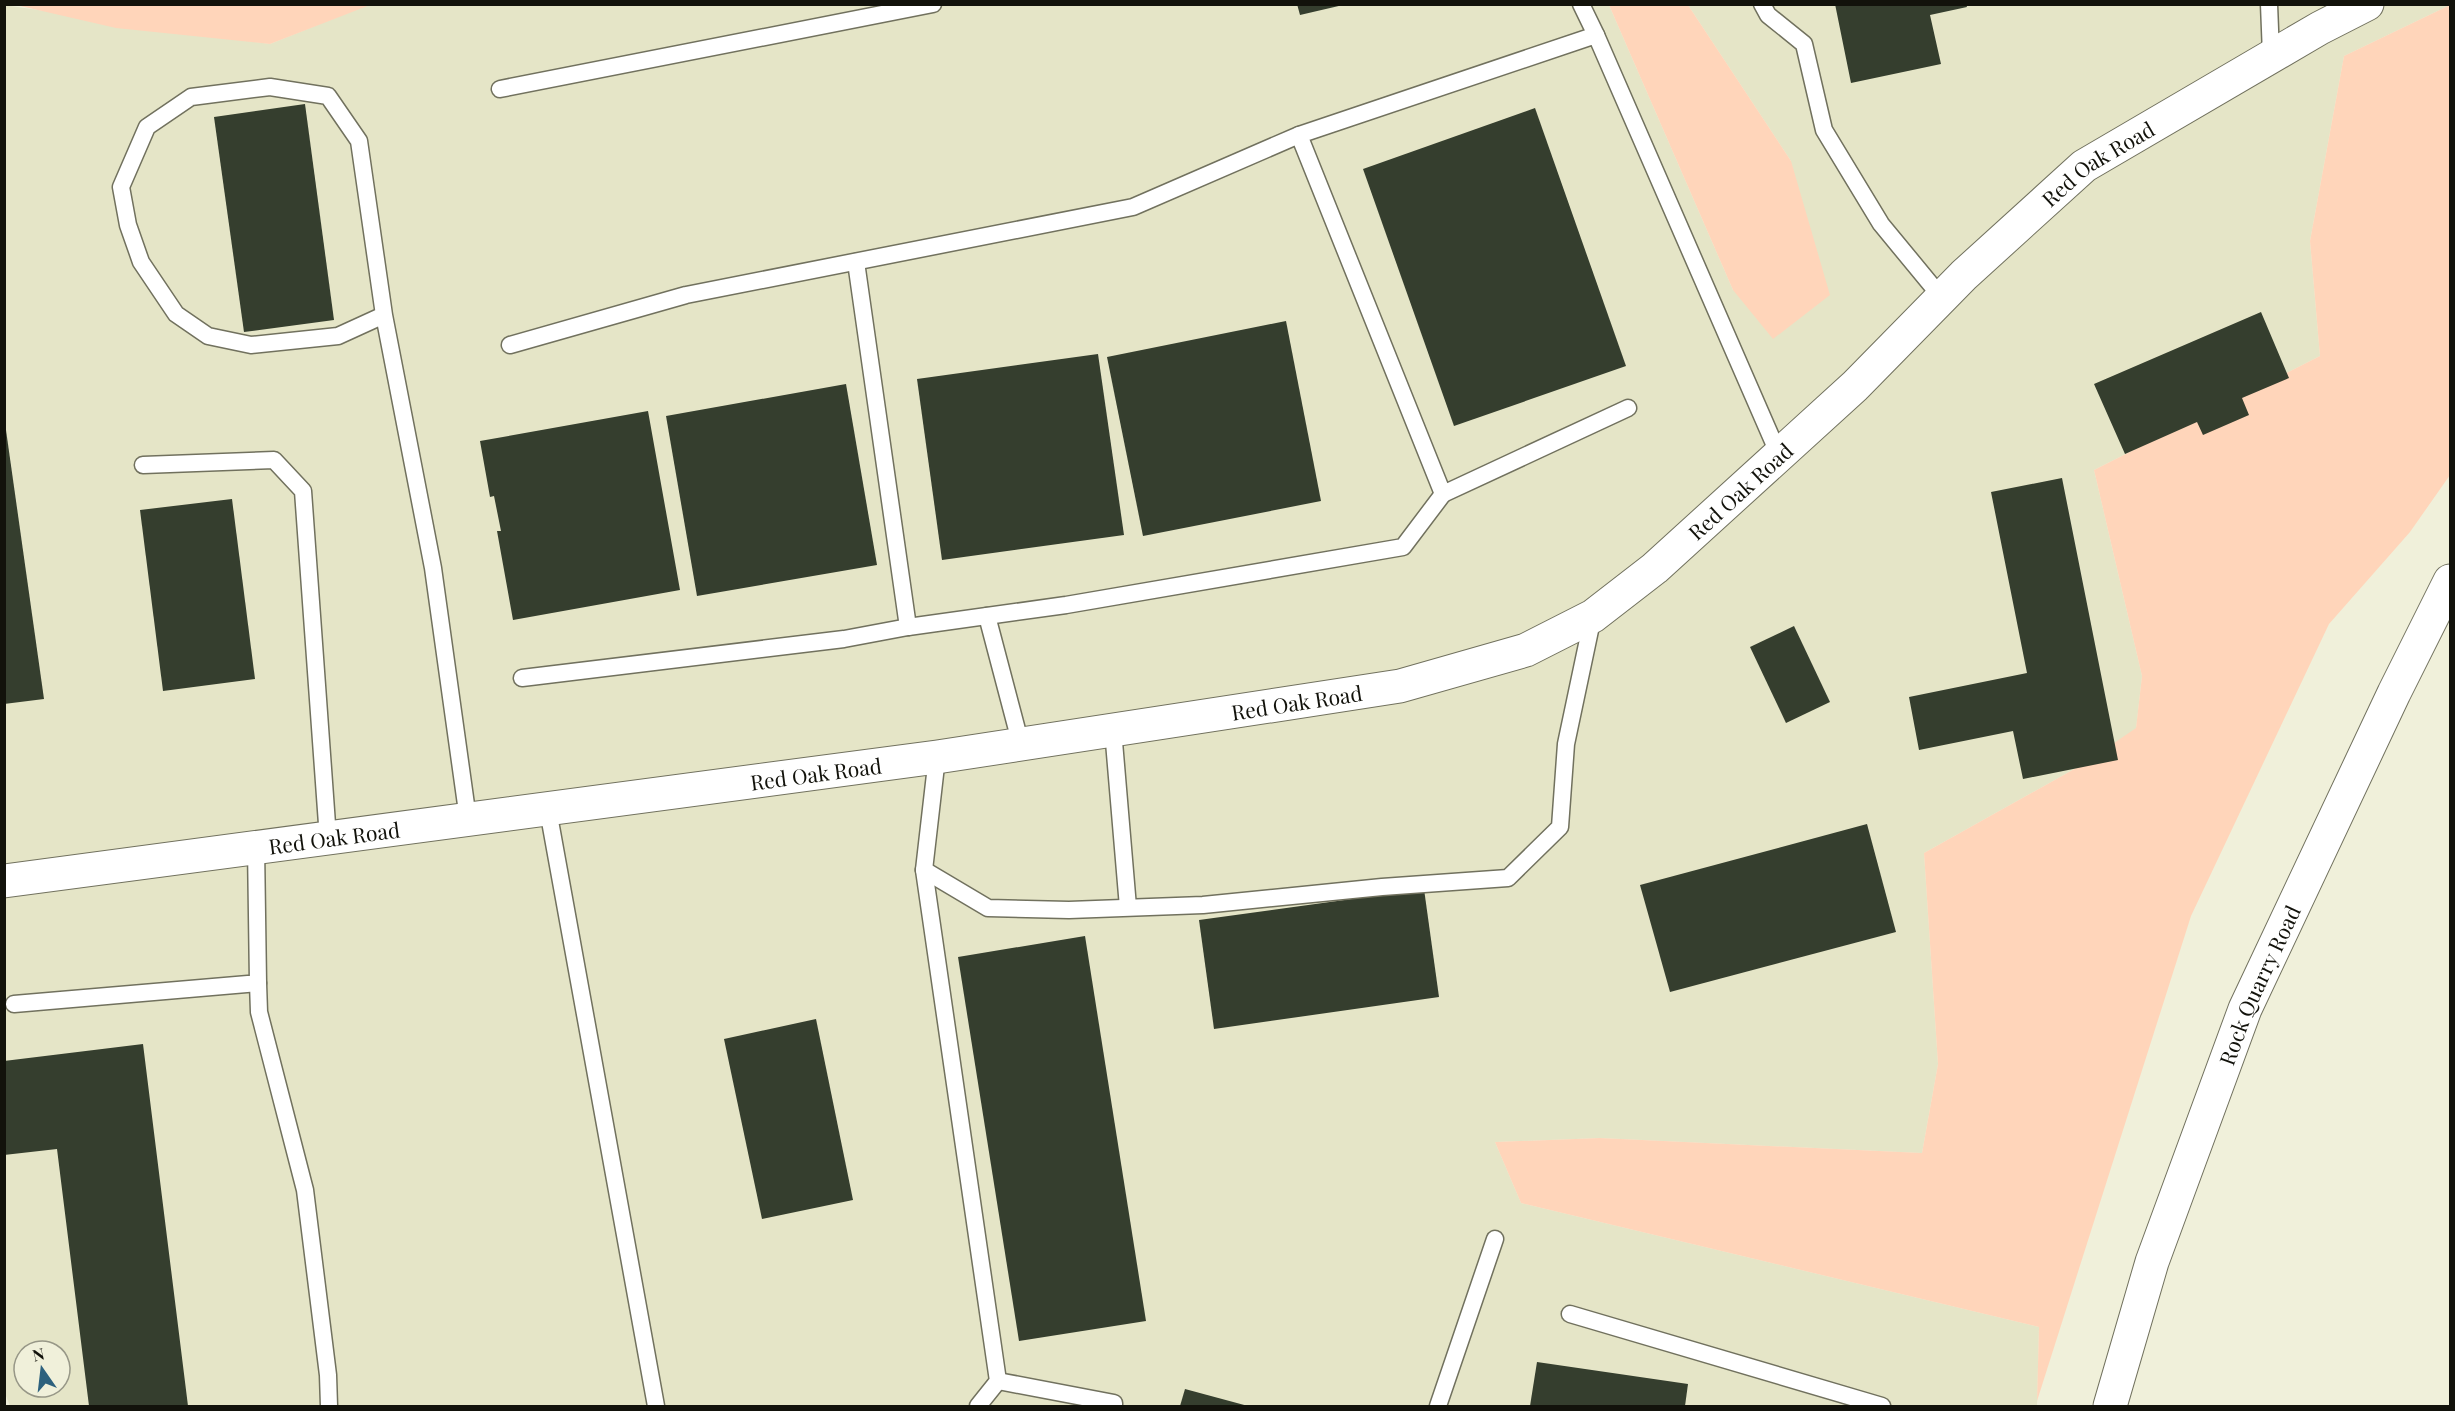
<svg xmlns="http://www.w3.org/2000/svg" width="2455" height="1411" font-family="'Playfair Display',serif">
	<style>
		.built { fill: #e5e5c7; fill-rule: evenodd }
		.green { fill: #ffd5ba }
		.building { fill: #353e2e }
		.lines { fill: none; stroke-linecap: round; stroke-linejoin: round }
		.lane-casing { stroke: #71715e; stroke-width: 19 }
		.secondary-casing { stroke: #71715e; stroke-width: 35 }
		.lane { stroke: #fff; stroke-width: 16 }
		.secondary { stroke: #fff; stroke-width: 33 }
		.labels { text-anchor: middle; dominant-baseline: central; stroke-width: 6; stroke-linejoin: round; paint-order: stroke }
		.street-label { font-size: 21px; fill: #12120b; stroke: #f0f0da }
	</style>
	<rect width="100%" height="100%" fill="#f0f0da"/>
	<path class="built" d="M370 4 1609 5 1733 290 1791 161 1688 5H2450L2344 56 2310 241 2320 356 2094 470 2142 676 2136 729 2085 763 1924 853 1938 1064 1922 1153 1600 1138 1495 1142 1521 1203 2039 1327 2037 1406H10L4 1391V5L270 44ZM24 1351H60V1387H24Z"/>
	<g class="green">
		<polygon points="16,5 370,5 270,44 116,28"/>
		<polygon points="1609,5 1688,5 1791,161 1830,295 1773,339 1733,290"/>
		<polygon points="2450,5 2450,475 2410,532 2329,624 2191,916 2037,1401 2039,1327 1521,1203 1495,1142 1600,1138 1922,1153 1938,1064 1924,853 2085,763 2136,728 2142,676 2094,470 2320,356 2310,241 2344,56"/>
	</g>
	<g class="building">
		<polygon points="1297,4 1343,4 1343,5 1300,15"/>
		<polygon points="1835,4 1966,4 1967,7 1930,15 1941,64 1851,83"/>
		<polygon points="305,104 334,320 244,332 214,117"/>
		<polygon points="1535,108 1626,366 1454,426 1363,169"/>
		<polygon points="2261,312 2289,378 2242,398 2249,415 2203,435 2197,422 2125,454 2094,384"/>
		<polygon points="1286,321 1321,501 1143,536 1107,357"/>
		<polygon points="1098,354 1124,535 942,560 917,379"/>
		<polygon points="846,384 877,565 697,596 666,416"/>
		<polygon points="648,411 680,590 513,620 497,531 501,531 494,496 490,497 480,441"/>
		<polygon points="4,416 44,699 4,704"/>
		<polygon points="2062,478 2118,760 2023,779 2013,731 1919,750 1909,697 2027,673 1991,492"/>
		<polygon points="232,499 255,679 163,691 140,510"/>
		<polygon points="1794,626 1830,702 1786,723 1750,647"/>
		<polygon points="1867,824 1896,932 1670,992 1640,885"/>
		<polygon points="1424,889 1439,997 1214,1029 1199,920"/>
		<polygon points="1085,936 1146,1321 1019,1341 958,957"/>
		<polygon points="816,1019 853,1200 762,1219 724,1039"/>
		<polygon points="143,1044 188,1406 89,1406 57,1149 4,1155 4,1061"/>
		<polygon points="1537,1362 1688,1384 1685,1406 1530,1406"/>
		<polygon points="1185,1389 1248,1406 1180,1406"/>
	</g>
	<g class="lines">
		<g class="lane-casing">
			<g id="lane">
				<polyline points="1581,4 1596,35"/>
				<polyline points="1762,4 1768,15 1804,44 1824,130 1881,224 1942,298"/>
				<polyline points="2269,4 2271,55"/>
				<polyline points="500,89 933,4"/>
				<polyline points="856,262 908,627"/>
				<polyline points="384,315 359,141 328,96 270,87 191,97 147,127 121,187 128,225 141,262 176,314 208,336 251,345 338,336 384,315 433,568 468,819"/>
				<polyline points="510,345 686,295 1133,207 1299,135"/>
				<polyline points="1628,408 1443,494 1299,135 1596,35 1779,455"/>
				<polyline points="143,465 274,460 303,491 328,838"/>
				<polyline points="987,616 1021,745"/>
				<polyline points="522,678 844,639 908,627 1066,605 1403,547 1443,494"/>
				<polyline points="1113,730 1128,907"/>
				<polyline points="937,757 924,870 998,1381 978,1406"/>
				<polyline points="548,810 656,1406"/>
				<polyline points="924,870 988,908 1069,910 1203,905 1382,887 1508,878 1560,827 1566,744 1593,616"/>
				<polyline points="258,983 259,1012 305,1190 328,1375 329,1406"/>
				<polyline points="14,1004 258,983 256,847"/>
				<polyline points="1570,1314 1882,1406"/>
				<polyline points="998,1381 1114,1403 1114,1406"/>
				<polyline points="1438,1406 1495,1239"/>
			</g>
		</g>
		<g class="secondary-casing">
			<g id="secondary">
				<path id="s1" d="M4 881 937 757 1400 686 1526 650 1593 616 1655 568 1855 386 1964 275 2084 166 2320 28 2367 4"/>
				<path id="s2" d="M2110 1406 2152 1262 2245 1009 2394 693 2450 581"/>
			</g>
		</g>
		<use href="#lane" class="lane"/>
		<use href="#secondary" class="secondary"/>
	</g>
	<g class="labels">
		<g class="street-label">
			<text stroke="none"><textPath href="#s1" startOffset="2295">Red Oak Road</textPath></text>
			<text stroke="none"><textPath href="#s1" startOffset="1809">Red Oak Road</textPath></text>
			<text stroke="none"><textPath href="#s1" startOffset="1305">Red Oak Road</textPath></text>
			<text stroke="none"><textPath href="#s1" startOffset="819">Red Oak Road</textPath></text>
			<text stroke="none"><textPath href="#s1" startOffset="333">Red Oak Road</textPath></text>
			<text stroke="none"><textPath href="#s2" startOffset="447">Rock Quarry Road</textPath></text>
		</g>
	</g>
	<rect width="2455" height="1411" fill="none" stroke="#12120b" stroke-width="12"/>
	<g transform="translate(42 1369) rotate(346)"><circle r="28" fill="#f0f0da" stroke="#979787" stroke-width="1.5"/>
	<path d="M0-4.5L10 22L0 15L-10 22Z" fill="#2d617d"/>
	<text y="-9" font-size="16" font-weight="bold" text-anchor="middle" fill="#12120b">N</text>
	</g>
</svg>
